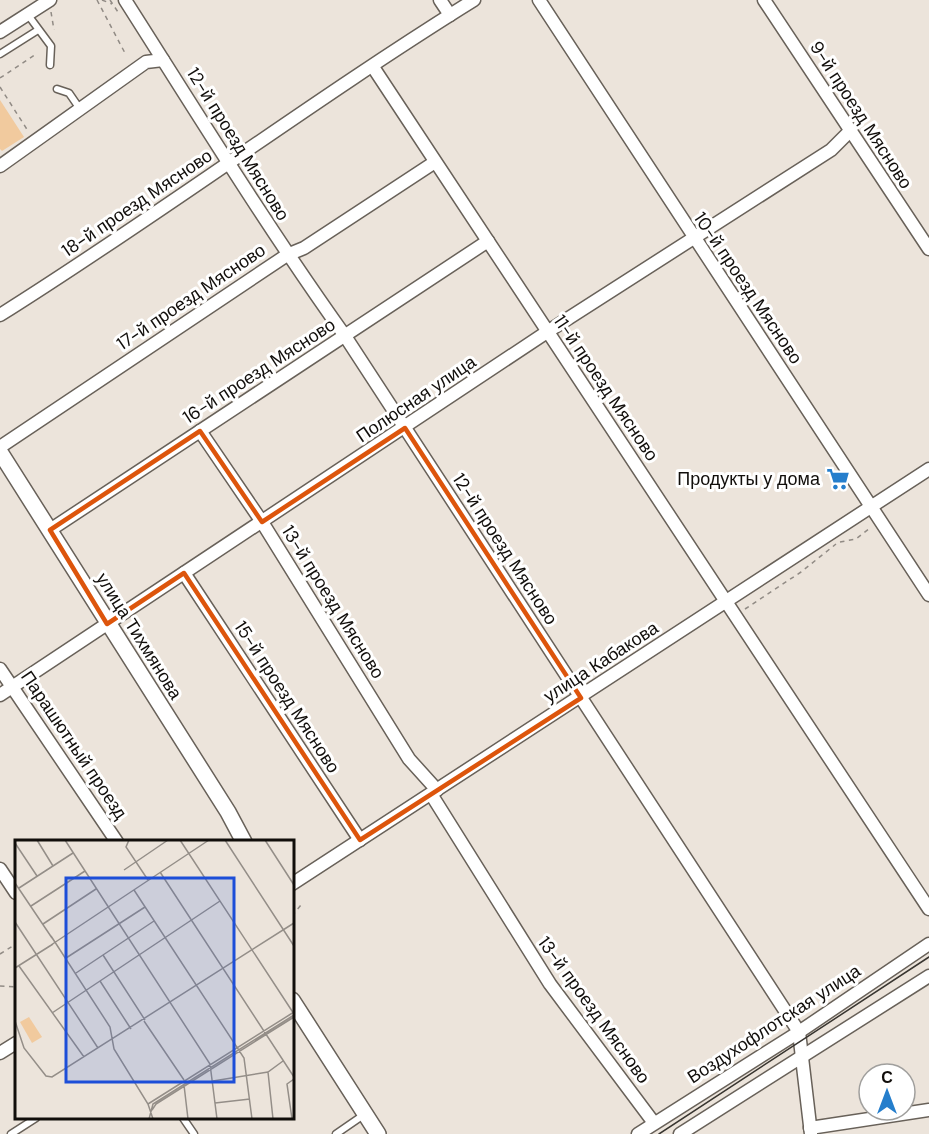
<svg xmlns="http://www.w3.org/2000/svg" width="929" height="1134" font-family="'DM Sans',sans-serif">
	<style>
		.green { fill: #f1ca9e }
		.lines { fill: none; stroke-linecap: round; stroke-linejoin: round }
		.service-casing { stroke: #686159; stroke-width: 9 }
		.minor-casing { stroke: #686159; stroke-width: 15 }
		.tertiary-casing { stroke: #686159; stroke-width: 18 }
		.path { stroke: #918b85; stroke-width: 1.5; stroke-dasharray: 4.5 4.5; stroke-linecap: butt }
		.service { stroke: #fff; stroke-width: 6 }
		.minor { stroke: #fff; stroke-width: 12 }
		.tertiary { stroke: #fff; stroke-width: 15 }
		.tram { stroke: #383530; stroke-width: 1.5 }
		.marked { fill: none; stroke: #dd550c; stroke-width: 4.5; stroke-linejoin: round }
		.labels { text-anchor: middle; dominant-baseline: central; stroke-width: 6; stroke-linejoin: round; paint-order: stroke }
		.street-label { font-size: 18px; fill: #110e0b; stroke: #fff }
		.poi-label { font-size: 18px; fill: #110e0b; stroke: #fff; text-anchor: end }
		.inset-road { fill: none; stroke: #948e88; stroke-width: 1.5 }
		.view { fill: #1d4ed8; fill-opacity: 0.15; stroke: #1d4ed8; stroke-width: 3 }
		.inset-edge { fill: none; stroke: #110e0b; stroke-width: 3 }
	</style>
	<rect width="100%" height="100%" fill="#ece4db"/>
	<polygon class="green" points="0,100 24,137 2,151 0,149"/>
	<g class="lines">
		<g class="service-casing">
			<g id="service">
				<polyline points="28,15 51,46 50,65"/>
				<polyline points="0,54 38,30"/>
				<polyline points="57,89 69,93 80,109"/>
				<polyline points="183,1118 194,1134"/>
				<polyline points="11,1134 36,1118"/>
				<polyline points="336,1134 365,1114"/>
			</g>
		</g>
		<g class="minor-casing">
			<g id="minor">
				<path d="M125 0C197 113 267 227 345 336L799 1032 811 1134"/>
				<polyline points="440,0 450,15"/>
				<polyline points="539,0 929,595"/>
				<polyline points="764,0 929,249"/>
				<polyline points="0,32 50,0"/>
				<polyline points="373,67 929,909"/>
				<polyline points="0,166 146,62 163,60"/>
				<path d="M0 315C161 214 313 100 474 0"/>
				<polyline points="200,431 262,522 409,759 437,790"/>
				<polyline points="0,447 287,255 304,248 435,162"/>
				<polyline points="50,530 488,241"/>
				<polyline points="184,573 360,840"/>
				<polyline points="0,669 117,842"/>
				<polyline points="0,695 547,332 831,150 850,131"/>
				<polyline points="431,794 550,984 654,1123"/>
				<polyline points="0,869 16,893"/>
				<polyline points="292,884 929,469"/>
				<polyline points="0,1053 16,1043"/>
				<polyline points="810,1128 929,1110"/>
				<polyline points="638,1134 799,1032 929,944"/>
				<polyline points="680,1134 929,976"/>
			</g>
		</g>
		<g class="tertiary-casing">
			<g id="tertiary">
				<polyline points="0,452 228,812 244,842"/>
				<polyline points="292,1000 378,1134"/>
			</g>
		</g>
		<g class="path">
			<polyline points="97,0 126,55"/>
			<polyline points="102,0 112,4"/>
			<polyline points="110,0 118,12"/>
			<polyline points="51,12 54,30"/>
			<polyline points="0,78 36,54"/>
			<polyline points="0,87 28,131"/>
			<polyline points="840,542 856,539 870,528"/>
			<polyline points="745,609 801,572 836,544"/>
			<polyline points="292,916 301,905"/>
			<polyline points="0,954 16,944"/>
			<polyline points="0,986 16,987"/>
		</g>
		<use href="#service" class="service"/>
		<use href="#minor" class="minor"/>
		<use href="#tertiary" class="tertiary"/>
		<polyline class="tram" points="659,1134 929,957"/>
	</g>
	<path class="marked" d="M405 428 581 698 360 840 184 573 107 624 50 530 200 431 262 522Z"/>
	<defs>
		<g id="supermarket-bare" transform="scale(1.8)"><path d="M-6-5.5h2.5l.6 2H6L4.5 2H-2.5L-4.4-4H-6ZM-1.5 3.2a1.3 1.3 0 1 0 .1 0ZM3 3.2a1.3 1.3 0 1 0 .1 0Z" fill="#257ecc" stroke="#fff" stroke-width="2.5" paint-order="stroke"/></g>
	</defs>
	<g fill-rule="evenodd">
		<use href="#supermarket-bare" x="838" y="479"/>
	</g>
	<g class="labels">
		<g class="street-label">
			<text transform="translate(861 115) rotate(57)">9-й проезд Мясново</text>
			<text transform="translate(238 144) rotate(58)">12-й проезд Мясново</text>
			<text transform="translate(137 203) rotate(-34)">18-й проезд Мясново</text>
			<text transform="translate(748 288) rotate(56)">10-й проезд Мясново</text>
			<text transform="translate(191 297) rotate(-34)">17-й проезд Мясново</text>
			<text transform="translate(259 371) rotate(-33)">16-й проезд Мясново</text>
			<text transform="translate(606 388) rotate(56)">11-й проезд Мясново</text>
			<text transform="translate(416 399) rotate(-34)">Полюсная улица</text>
			<text transform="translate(505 549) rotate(57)">12-й проезд Мясново</text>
			<text transform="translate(333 602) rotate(58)">13-й проезд Мясново</text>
			<text transform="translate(139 636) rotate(58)">улица Тихмянова</text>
			<text transform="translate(601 662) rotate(-33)">улица Кабакова</text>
			<text transform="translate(287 697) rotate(57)">15-й проезд Мясново</text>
			<text transform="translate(74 745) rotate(56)">Парашютный проезд</text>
			<text transform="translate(594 1010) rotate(54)">13-й проезд Мясново</text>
			<text transform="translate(774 1024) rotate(-33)">Воздухофлотская улица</text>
		</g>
		<g class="poi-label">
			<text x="820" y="479">Продукты у дома</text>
		</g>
	</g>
	<g transform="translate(15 840)">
		<rect width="279" height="279" fill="#ece4db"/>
		<path d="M14 177 27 197 17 203 5 182Z" fill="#f1ca9e"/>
		<path class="inset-road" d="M22 0 38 26M50 0 195 224 202 279M114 0 111 7 133 40M165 0 279 174M210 0 279 106M250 0 279 45M0 3 22 36M109 30 153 0M145 32 279 237M0 43 37 98M4 48 58 13M119 50 229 218 237 279M16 66 70 31M0 82 83 208M28 84 81 49M36 96 95 187 99 209 133 264 138 279M36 105 194 0M88 115 130 180M51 118 130 67M4 126 69 217M0 128 38 104M61 133 139 81M85 141 116 189M37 173 205 61M0 181 9 208 31 236 37 237 279 83M129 181 169 240M253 232 258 279M198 241 253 232 268 221M169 245 173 279M200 263 235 259M133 264 279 172M137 270 141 264 279 177M134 279 138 264 279 175M277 279 272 244 279 239"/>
		<path class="view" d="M51 38H219V242H51Z"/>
		<rect width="279" height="279" class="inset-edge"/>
	</g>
	<g transform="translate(887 1092)"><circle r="28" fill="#ffffff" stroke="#a09f9d" stroke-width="1.5"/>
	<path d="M0-4.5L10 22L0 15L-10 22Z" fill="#257ecc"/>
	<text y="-9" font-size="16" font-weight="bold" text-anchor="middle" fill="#110e0b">С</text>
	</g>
</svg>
